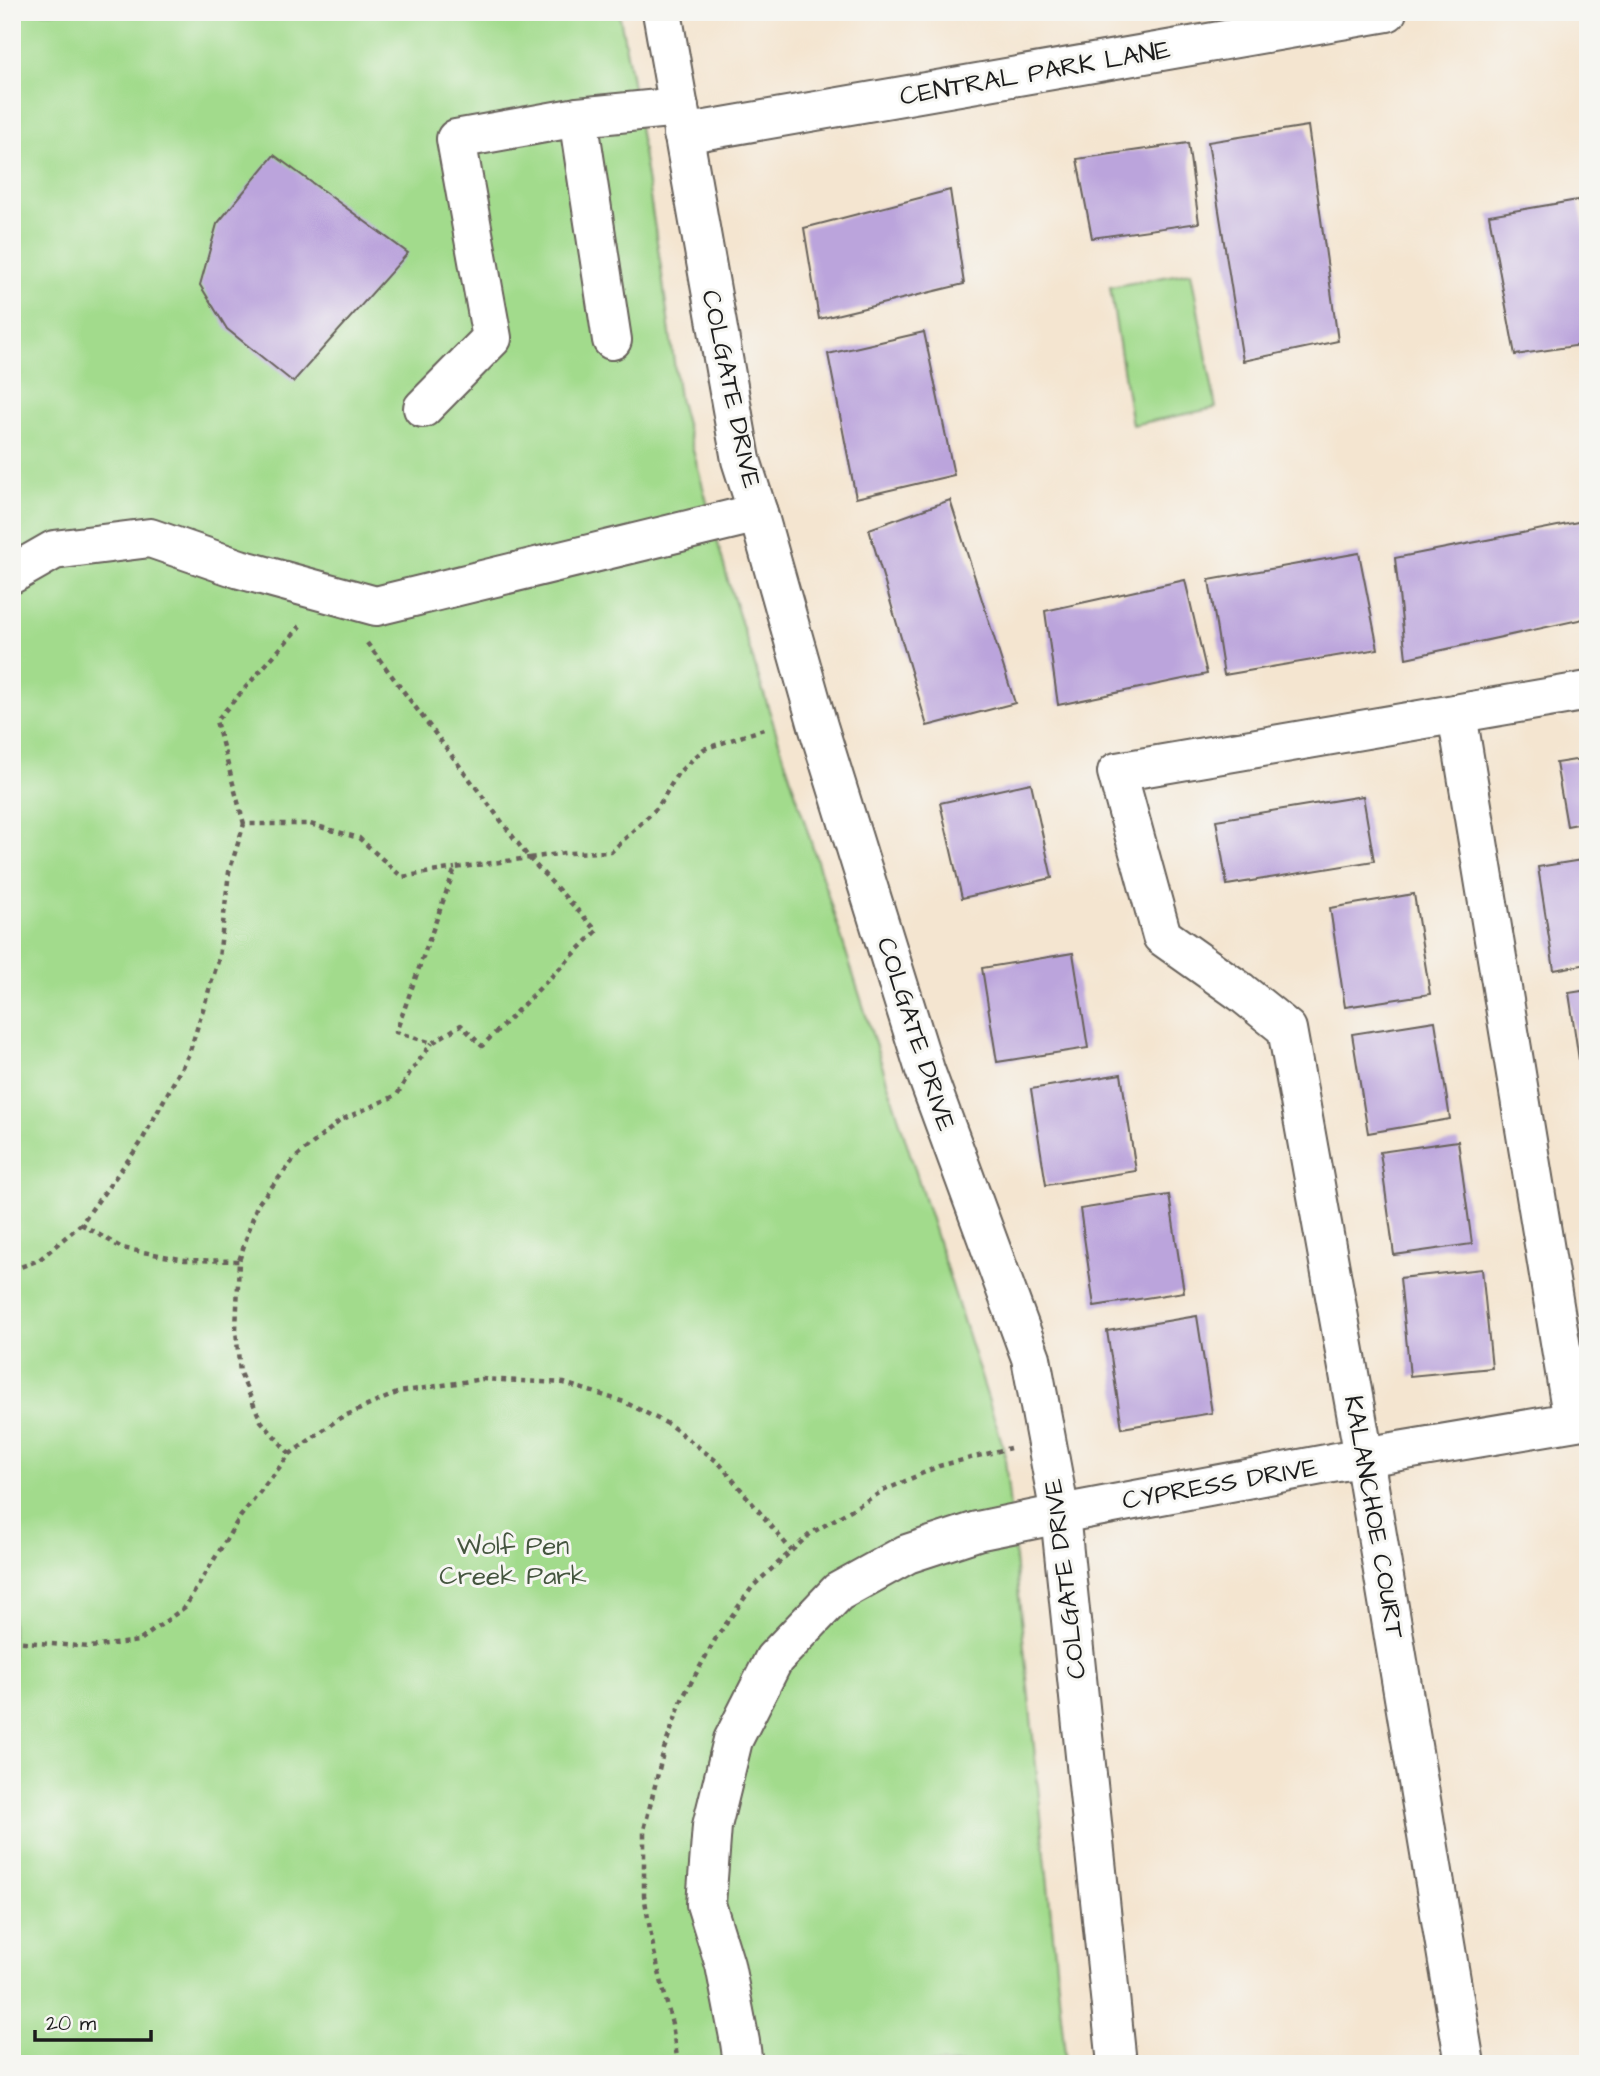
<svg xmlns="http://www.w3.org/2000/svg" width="1600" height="2076" font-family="'Architects Daughter',sans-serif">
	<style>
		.green { fill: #a2db8c; stroke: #5f7c54; stroke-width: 2 }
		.building { fill: #bba4dc }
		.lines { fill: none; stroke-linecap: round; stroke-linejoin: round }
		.minor-casing { stroke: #68625b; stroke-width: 42 }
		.path { stroke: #68625b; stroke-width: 4.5; stroke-dasharray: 5 5; stroke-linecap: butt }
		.minor { stroke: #fff; stroke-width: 38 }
		.labels { text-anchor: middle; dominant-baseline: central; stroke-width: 6; stroke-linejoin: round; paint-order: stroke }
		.street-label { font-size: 26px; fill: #1c1c1c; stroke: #f6f6f2 }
		.park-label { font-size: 26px; fill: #44553e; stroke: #f6f6f2 }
	</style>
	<rect width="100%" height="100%" fill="#f6f6f2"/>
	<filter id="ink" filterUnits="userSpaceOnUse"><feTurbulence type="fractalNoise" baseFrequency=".0143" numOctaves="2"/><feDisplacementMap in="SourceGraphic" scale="14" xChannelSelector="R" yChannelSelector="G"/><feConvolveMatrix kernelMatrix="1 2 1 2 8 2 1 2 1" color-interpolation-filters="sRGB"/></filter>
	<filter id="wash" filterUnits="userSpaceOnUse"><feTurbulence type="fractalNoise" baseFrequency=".00686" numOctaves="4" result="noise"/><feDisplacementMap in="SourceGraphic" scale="28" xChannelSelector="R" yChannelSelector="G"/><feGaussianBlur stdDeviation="1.57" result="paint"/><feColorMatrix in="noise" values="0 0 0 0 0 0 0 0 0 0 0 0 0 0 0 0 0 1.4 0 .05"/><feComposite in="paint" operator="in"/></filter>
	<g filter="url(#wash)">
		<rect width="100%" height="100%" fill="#f4e5d0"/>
		<g class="green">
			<polygon points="12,12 619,12 631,75 660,261 679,398 729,584 1004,1449 1066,2064 12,2064"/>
			<polygon points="1191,272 1216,408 1132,425 1110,287"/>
		</g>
		<g id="blocks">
			<g class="building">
				<polygon points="1308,126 1338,341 1243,361 1208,142"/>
				<polygon points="1188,143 1199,223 1092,238 1077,159"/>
				<polygon points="274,155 408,253 293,382 227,329 200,285 217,224"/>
				<polygon points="950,190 964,284 819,319 804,228"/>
				<polygon points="1578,200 1588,242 1588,344 1515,355 1489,215"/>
				<polygon points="924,332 954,475 856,498 828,354"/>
				<polygon points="950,500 1015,703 927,726 869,529"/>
				<polygon points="1588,520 1588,618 1406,658 1395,558"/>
				<polygon points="1359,553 1378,649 1224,675 1209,580"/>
				<polygon points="1185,580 1207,674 1058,705 1045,611"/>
				<polygon points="1588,758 1588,822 1567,826 1556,763"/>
				<polygon points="1031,783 1052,878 962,898 940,803"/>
				<polygon points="1363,796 1374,861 1227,885 1216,820"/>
				<polygon points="1588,859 1588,964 1554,970 1538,867"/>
				<polygon points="1414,894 1430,994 1345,1007 1330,908"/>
				<polygon points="1073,953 1088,1048 997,1062 982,968"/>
				<polygon points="1588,990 1588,1093 1584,1093 1569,993"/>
				<polygon points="1435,1021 1450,1119 1368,1133 1352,1034"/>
				<polygon points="1121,1074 1136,1171 1046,1185 1031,1089"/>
				<polygon points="1458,1141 1472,1244 1394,1255 1380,1152"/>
				<polygon points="1169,1195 1184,1292 1094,1306 1080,1209"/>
				<polygon points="1482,1269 1492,1368 1410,1376 1400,1278"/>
				<polygon points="1197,1316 1212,1413 1122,1428 1107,1331"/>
			</g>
		</g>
	</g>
	<g filter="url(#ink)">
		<use href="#blocks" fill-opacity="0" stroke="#68625b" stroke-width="2"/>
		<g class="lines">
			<g class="minor-casing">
				<g id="minor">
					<polyline points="662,12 741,460 758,513 818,726 925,1070 1031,1358 1060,1514 1117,2064"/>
					<polyline points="578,117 612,340"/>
					<polyline points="683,134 1387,12"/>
					<polyline points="423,408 492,338 456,139 578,117 679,107"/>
					<polyline points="12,574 54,550 150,538 240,569 376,606 758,513"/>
					<polyline points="1457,714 1573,1421"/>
					<polyline points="743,2064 740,2042 725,1965 706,1904 712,1826 733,1740 774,1659 838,1592 907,1554 977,1531 1060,1514 1364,1457 1588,1419"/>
					<polyline points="1465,2064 1364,1457 1287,1029 1241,992 1162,936 1117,772 1588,691"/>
				</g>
			</g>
			<g class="path">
				<polyline points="367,643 529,858 565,853 611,852 658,807 678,773 704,749 767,728"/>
				<polyline points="244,824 216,721 300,626"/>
				<polygon points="529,858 597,931 482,1046 461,1025 432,1043 396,1032 455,868"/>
				<polyline points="81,1224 122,1248 185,1260 239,1261"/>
				<polyline points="12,1270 39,1260 81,1224 140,1144 189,1054 219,958 229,872 244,824 310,824 359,838 402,877 455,868"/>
				<polyline points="290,1454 261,1421 240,1373 236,1330 239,1261 257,1205 295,1158 341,1120 397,1095 409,1074 432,1043"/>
				<polyline points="12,1641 90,1647 139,1641 185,1607 240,1517 290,1454 340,1418 399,1392 482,1379 564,1383 624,1402 670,1425 719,1463 791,1550"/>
				<polyline points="678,2064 672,2024 654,1952 644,1895 644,1830 664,1749 683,1697 716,1638 753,1586 810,1534 883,1491 939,1466 1010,1448"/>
			</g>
			<use href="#minor" class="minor"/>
		</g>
	</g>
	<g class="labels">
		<g class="street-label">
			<text transform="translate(1035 73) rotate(-10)">CENTRAL PARK LANE</text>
			<text transform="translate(731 389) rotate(78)">COLGATE DRIVE</text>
			<text transform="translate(916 1034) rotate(72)">COLGATE DRIVE</text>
			<text transform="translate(1220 1484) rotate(-10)">CYPRESS DRIVE</text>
			<text transform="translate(1374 1517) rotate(80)">KALANCHOE COURT</text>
			<text transform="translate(1065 1579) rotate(-97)">COLGATE DRIVE</text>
		</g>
		<g class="park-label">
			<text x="513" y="1546">Wolf Pen<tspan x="513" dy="30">Creek Park</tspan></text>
		</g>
	</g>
	<rect width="1600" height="2076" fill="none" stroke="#f6f6f2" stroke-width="42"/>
	<path d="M35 2030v10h116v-10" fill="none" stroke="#1c1c1c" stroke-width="3.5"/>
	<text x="46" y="2030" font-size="21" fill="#1c1c1c" stroke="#f6f6f2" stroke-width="5" paint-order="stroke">20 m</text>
</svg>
